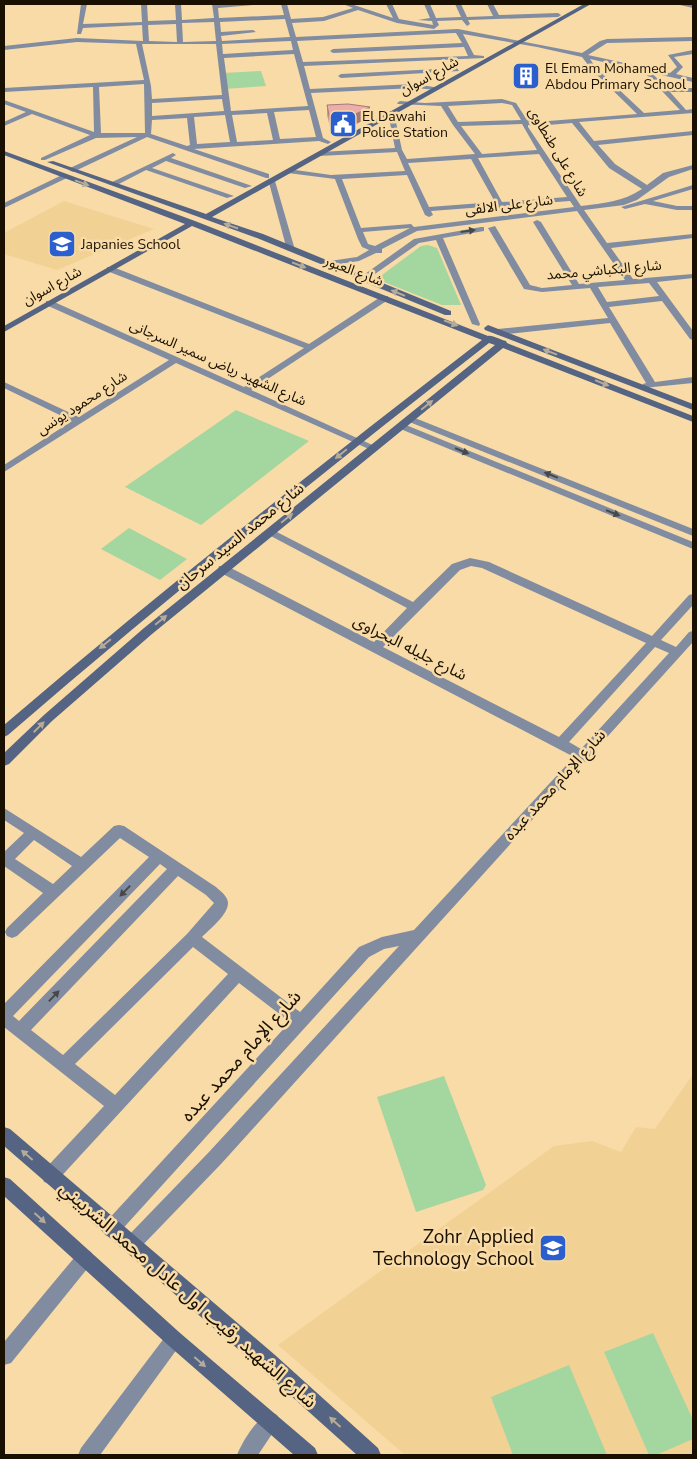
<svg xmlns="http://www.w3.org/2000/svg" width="697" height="1459" font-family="'Nunito Sans','Noto Sans Arabic',sans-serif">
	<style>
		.built { fill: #f2d195 }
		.green { fill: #a4d6a0 }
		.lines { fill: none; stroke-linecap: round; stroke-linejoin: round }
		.street { fill: #818ca1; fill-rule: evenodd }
		.secondary { fill: #546482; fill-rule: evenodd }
		.wall { fill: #cc9591 }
		.shaded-wall { fill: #a67976 }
		.building { fill: #edada9; stroke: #a67976 }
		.oneway { fill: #b6ab98 }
		.oneway2 { fill: #484848 }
		.labels { text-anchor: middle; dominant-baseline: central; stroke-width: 5; stroke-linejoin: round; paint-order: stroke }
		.far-poi-label { font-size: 14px; fill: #1a1000; stroke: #f8dba6; text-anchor: start }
		.far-street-label { font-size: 14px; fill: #1a1000; stroke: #f8dba6 }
		.street-label { font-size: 16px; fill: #1a1000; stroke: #f8dba6 }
		.near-street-label { font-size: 19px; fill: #1a1000; stroke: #f8dba6 }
		.near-poi-label { font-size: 19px; fill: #1a1000; stroke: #f8dba6; text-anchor: end }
	</style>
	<rect width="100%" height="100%" fill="#f8dba6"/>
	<g class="built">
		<polygon points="64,201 154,229 57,270 4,254 4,233"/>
		<polygon points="693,1074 693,1455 405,1455 278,1345 554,1146 592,1141 621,1152 636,1127 655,1129"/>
	</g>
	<g class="green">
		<polygon points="261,71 266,86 224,89 223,73"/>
		<polygon points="428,245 437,248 461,305 442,305 379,280 378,278 421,246"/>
		<polygon points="236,410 309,441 201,525 125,487"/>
		<polygon points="129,528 187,559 160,580 101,549"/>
		<polygon points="444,1076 486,1185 483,1190 416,1212 377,1097"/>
		<polygon points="653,1333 693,1420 693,1439 656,1455 649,1455 604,1352"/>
		<polygon points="569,1365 607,1455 513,1455 491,1397"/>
	</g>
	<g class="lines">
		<g class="street">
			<path d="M81 4H87L83 24 142 22 141 4H147L148 21 176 20 175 4H181L182 20 214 18 212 4H265L218 8 219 18 284 15 281 4H287L291 19 323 17 353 8 343 4H351L393 18 386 4H392L399 19 433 25 432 21 418 20 430 18 424 4H430L436 18 461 17 455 4H461L467 17 493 16 487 4H493L499 15 558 13 561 15 558 17 468 20 470 24 467 26 462 20 437 21 439 25 434 29 397 23 358 10 324 21 292 23 296 37 458 29 582 53 600 41 607 39 693 37V41L607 43 588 55 670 73 677 67 668 55 693 50V54L674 57 683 67 676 74 693 78V82L652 73 666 88H693V92H670L686 110 693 109V113L579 122 594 141 693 131V135L598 145 615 164 647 185 663 173 693 165V169L669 177 637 200 624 205 584 210 607 243 693 234V238L611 248 633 279 693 274V278L657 282 693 331V340L690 339 662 301 609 307 655 382 693 377V383L643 388V384L646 383 610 323 498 335 494 332 498 329 608 318 590 288 542 292 524 289 488 228 495 226 530 285 542 288 572 285 533 222 537 220 541 222 579 284 625 280 577 211 417 231 382 249V253H376L359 261 326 266H323V262L357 257 369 250 362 247 358 239 335 179 288 173 284 171 288 169 331 175 405 171 397 152 319 156 316 154 319 152 395 148 388 113 391 111 394 113 402 150 407 159 475 154 453 125 441 106 398 104 397 103 400 101 425 103 502 99 516 103 527 120 536 122 637 114 592 70 582 57 537 47 463 34 474 55 484 56V58L304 66 310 89 415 84 440 88 437 90 415 88 311 93 323 138 331 142 328 144 319 141 194 149 269 174V178H266L147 137 73 172 69 170 70 168 137 137 96 138 45 160H41V158L90 135 32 114 4 126V122L26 112 4 104V100L94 132 93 87 4 92V88L144 80 136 44 77 42 4 50V46L77 38 143 41 142 25 83 28 81 34H77ZM285 19 290 37 222 41 221 36 256 32 253 30 221 32 220 22ZM214 22 216 41 183 42 182 23ZM176 24 177 42 149 41 148 25ZM454 33H456L462 43 333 49 330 51 333 53 464 47 468 56 303 62 297 41ZM291 41 293 50 223 54 222 44ZM142 44H216L222 95 152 99 151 86ZM294 54 308 106 231 111 224 58ZM590 59 643 71 680 110 644 113 596 68ZM144 84 145 133H101L99 87ZM222 99 224 111 152 116V103ZM502 103 512 105 521 120 458 122 448 106ZM309 110 316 137 280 139 274 112ZM267 113 273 140 237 142 232 115ZM225 115 230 142 197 144 194 117ZM187 118 190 145 187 146 151 134 152 120ZM572 123 609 168 642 189C623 202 603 203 581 206L528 127V125L536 126ZM522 124 537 150 482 154 461 126ZM539 154 567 197 502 202 478 158ZM471 159 495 202 429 207 408 163ZM407 175 425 215 429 217 433 215 431 211 497 206 502 211 506 209 504 206 570 201 574 207 414 227 411 224 361 228 342 179ZM410 228 375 246 368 244 363 232ZM649 283 659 296 607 302 598 287Z"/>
			<polygon points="679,4 693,4 693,8 680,5"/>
			<polygon points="457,68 459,71 341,78 338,76 341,74"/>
			<polygon points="173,153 176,155 171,158 252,186 245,188 166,161 152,168 234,196 227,198 146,170 115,186 108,184"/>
			<polygon points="62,175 69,177 4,208 4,203"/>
			<polygon points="268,179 275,181 295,250 294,252 287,250"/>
			<polygon points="693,185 693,189 653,201 677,206 693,206 693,210 677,210 645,204 625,209 621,207"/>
			<polygon points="481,227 484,227 484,231 443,238 480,324 479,326 472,324 436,240 419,243 365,281 358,279 414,239"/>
			<polygon points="107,267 113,267 309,344 382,296 388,296 388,300 251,390 379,448 377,450 371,450 176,363 4,472 4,465 72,421 4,388 4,382 79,417 169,360 46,305 46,301 52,301 244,387 304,348 107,271"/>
			<polygon points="410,416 693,529 693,536 407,421 407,417"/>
			<polygon points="401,423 693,542 693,549 398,428 396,426"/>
			<path d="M271 529 413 602 452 564 470 558 489 562 652 636 689 595 693 594V605L661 640 676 647 689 632 693 631V642L221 1164 137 1251 131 1254 125 1251 122 1245 125 1239 209 1152 399 946 384 949 369 957 117 1235 111 1238 105 1235 102 1229 105 1223 290 1022 239 983 56 1182 50 1184 44 1182 42 1176 44 1170 104 1106 4 1027V1004L149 857 120 838 17 936 12 938 7 936 5 932 7 928 43 893 4 866V852L24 833 4 820V808L81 857 114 826 119 825 124 826 216 887C219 890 225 894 227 899 233 911 210 929 202 937L300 1012 359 947 382 937 414 930 574 757 219 572 218 569 219 566H227L374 642 407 608 267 534 266 532 267 530ZM471 566 482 568 646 643 559 737 383 647 460 570ZM655 647 669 653 581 749 569 742ZM34 840 72 866 53 884 15 859ZM160 864 167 869 19 1021 13 1016ZM178 876 206 895 214 903 187 934 63 1055 31 1030ZM193 947 228 974 115 1095 75 1064Z"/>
			<polygon points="85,1249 91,1252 94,1258 91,1264 11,1363 4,1365 4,1342 79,1252"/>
			<polygon points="174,1330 180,1333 183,1339 180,1345 100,1455 78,1455 81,1448 168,1333"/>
			<path d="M270 1412 277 1415 280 1422 258 1455H237C242 1442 257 1418 270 1412Z"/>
		</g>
		<g class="secondary">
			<polygon points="584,4 591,4 212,217 263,234 451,311 451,315 445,315 257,238 47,162 53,161 206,214"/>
			<path d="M4 151 195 221 488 336C493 335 500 340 506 341L507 343 693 416V422L503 348 152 634 52 721 9 764 4 766V753L44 715 144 628 495 345 489 343C326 470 165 599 8 735L4 737V725C159 592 320 465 482 340L192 226 4 332V326L185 224 4 155Z"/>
			<polygon points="488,325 693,404 693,410 485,330 484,328"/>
			<polygon points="4,1127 10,1129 275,1355 378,1448 381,1455 357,1455 261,1369 4,1146"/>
			<polygon points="4,1177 10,1179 180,1333 315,1448 318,1455 294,1455 168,1345 4,1196"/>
		</g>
	</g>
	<polygon class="wall" points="327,105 370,117 340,132 331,131 327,115"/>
	<polygon class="shaded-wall" points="370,107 370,117 340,132 339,122"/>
	<polygon class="building" points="348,104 370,107 339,122 330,120 327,105"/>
	<defs><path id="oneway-solid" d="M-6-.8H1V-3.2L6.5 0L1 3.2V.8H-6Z" transform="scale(1.25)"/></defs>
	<g class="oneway">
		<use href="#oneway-solid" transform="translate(82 183) rotate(20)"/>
		<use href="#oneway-solid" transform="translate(231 226) rotate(-161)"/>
		<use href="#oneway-solid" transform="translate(299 265) rotate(21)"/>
		<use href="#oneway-solid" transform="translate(398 293) rotate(-158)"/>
		<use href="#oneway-solid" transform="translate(451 323) rotate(21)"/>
		<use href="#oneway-solid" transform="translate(550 352) rotate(-159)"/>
		<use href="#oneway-solid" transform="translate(602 383) rotate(22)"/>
		<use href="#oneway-solid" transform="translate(427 405) rotate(-39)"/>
		<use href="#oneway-solid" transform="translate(341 454) rotate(141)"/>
		<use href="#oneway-solid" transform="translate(287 518) rotate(-39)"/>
		<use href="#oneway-solid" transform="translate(161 620) rotate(-39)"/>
		<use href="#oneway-solid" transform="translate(105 644) rotate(141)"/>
		<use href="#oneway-solid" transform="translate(39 727) rotate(-45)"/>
		<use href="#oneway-solid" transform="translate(27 1155) rotate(-139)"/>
		<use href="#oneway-solid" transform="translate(40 1218) rotate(42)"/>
		<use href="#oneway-solid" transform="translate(200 1362) rotate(41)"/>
		<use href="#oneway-solid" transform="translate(335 1422) rotate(-138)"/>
	</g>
	<g class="oneway2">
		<use href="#oneway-solid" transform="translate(468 231) rotate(-8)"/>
		<use href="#oneway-solid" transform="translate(462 451) rotate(22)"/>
		<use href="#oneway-solid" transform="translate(551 475) rotate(-158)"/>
		<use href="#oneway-solid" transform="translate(613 513) rotate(22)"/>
		<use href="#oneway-solid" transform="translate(125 891) rotate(134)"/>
		<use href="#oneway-solid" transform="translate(54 996) rotate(-46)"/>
	</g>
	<defs>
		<g id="building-square" transform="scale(1.4375)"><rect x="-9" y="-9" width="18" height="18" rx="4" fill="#2b5fcd" stroke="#f8dba6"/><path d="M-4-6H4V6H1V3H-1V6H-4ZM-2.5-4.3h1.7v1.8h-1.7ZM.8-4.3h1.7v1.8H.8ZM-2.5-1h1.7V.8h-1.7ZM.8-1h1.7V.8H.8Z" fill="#fff"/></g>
		<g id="civic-square" transform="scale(1.4375)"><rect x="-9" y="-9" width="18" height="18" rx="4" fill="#2b5fcd" stroke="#f8dba6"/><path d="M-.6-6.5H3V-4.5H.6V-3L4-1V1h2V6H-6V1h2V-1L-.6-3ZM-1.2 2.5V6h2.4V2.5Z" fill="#fff"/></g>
		<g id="school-square" transform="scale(1.4375)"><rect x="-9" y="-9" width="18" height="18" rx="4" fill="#2b5fcd" stroke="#f8dba6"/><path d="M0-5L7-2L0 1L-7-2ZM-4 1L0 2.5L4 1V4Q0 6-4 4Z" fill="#fff"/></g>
	</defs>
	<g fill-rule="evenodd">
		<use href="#building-square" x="526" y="76"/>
		<use href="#civic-square" x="343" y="124"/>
		<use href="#school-square" x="62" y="244"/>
		<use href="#school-square" x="553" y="1248"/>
	</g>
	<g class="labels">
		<g class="far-poi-label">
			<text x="545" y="68">El Emam Mohamed<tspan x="545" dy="16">Abdou Primary School</tspan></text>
			<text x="362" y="116">El Dawahi<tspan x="362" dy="16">Police Station</tspan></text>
			<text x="81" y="244">Japanies School</text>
		</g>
		<g class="far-street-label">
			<text transform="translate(429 76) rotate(-29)">شارع اسوان</text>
			<text transform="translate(558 152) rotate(59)">شارع على طنطاوى</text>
			<text transform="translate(509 205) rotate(-7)">شارع على الالفى</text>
			<text transform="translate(604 270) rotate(-5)">شارع البكباشي محمد</text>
			<text transform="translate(354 271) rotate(21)">شارع العبور</text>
			<text transform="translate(52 286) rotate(-29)">شارع اسوان</text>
			<text transform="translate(218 363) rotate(24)">شارع الشهيد رياض سمير السرجانى</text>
			<text transform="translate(82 403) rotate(-33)">شارع محمود يونس</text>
		</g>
		<g class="street-label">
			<text transform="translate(240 536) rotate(-39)">شارع محمد السيد سرحان</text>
			<text transform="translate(410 648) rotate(27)">شارع جليله البحراوى</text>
			<text transform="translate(555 785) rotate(-48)">شارع الإمام محمد عبده</text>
		</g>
		<g class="near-street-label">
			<text transform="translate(241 1056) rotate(-48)">شارع الإمام محمد عبده</text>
			<text transform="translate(188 1295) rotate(41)">شارع الشهيد رقيب اول عادل محمد الشربيني</text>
		</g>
		<g class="near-poi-label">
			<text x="534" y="1237">Zohr Applied<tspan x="534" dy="22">Technology School</tspan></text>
		</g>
	</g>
	<rect width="697" height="1459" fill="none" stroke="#1a1000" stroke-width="10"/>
</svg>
